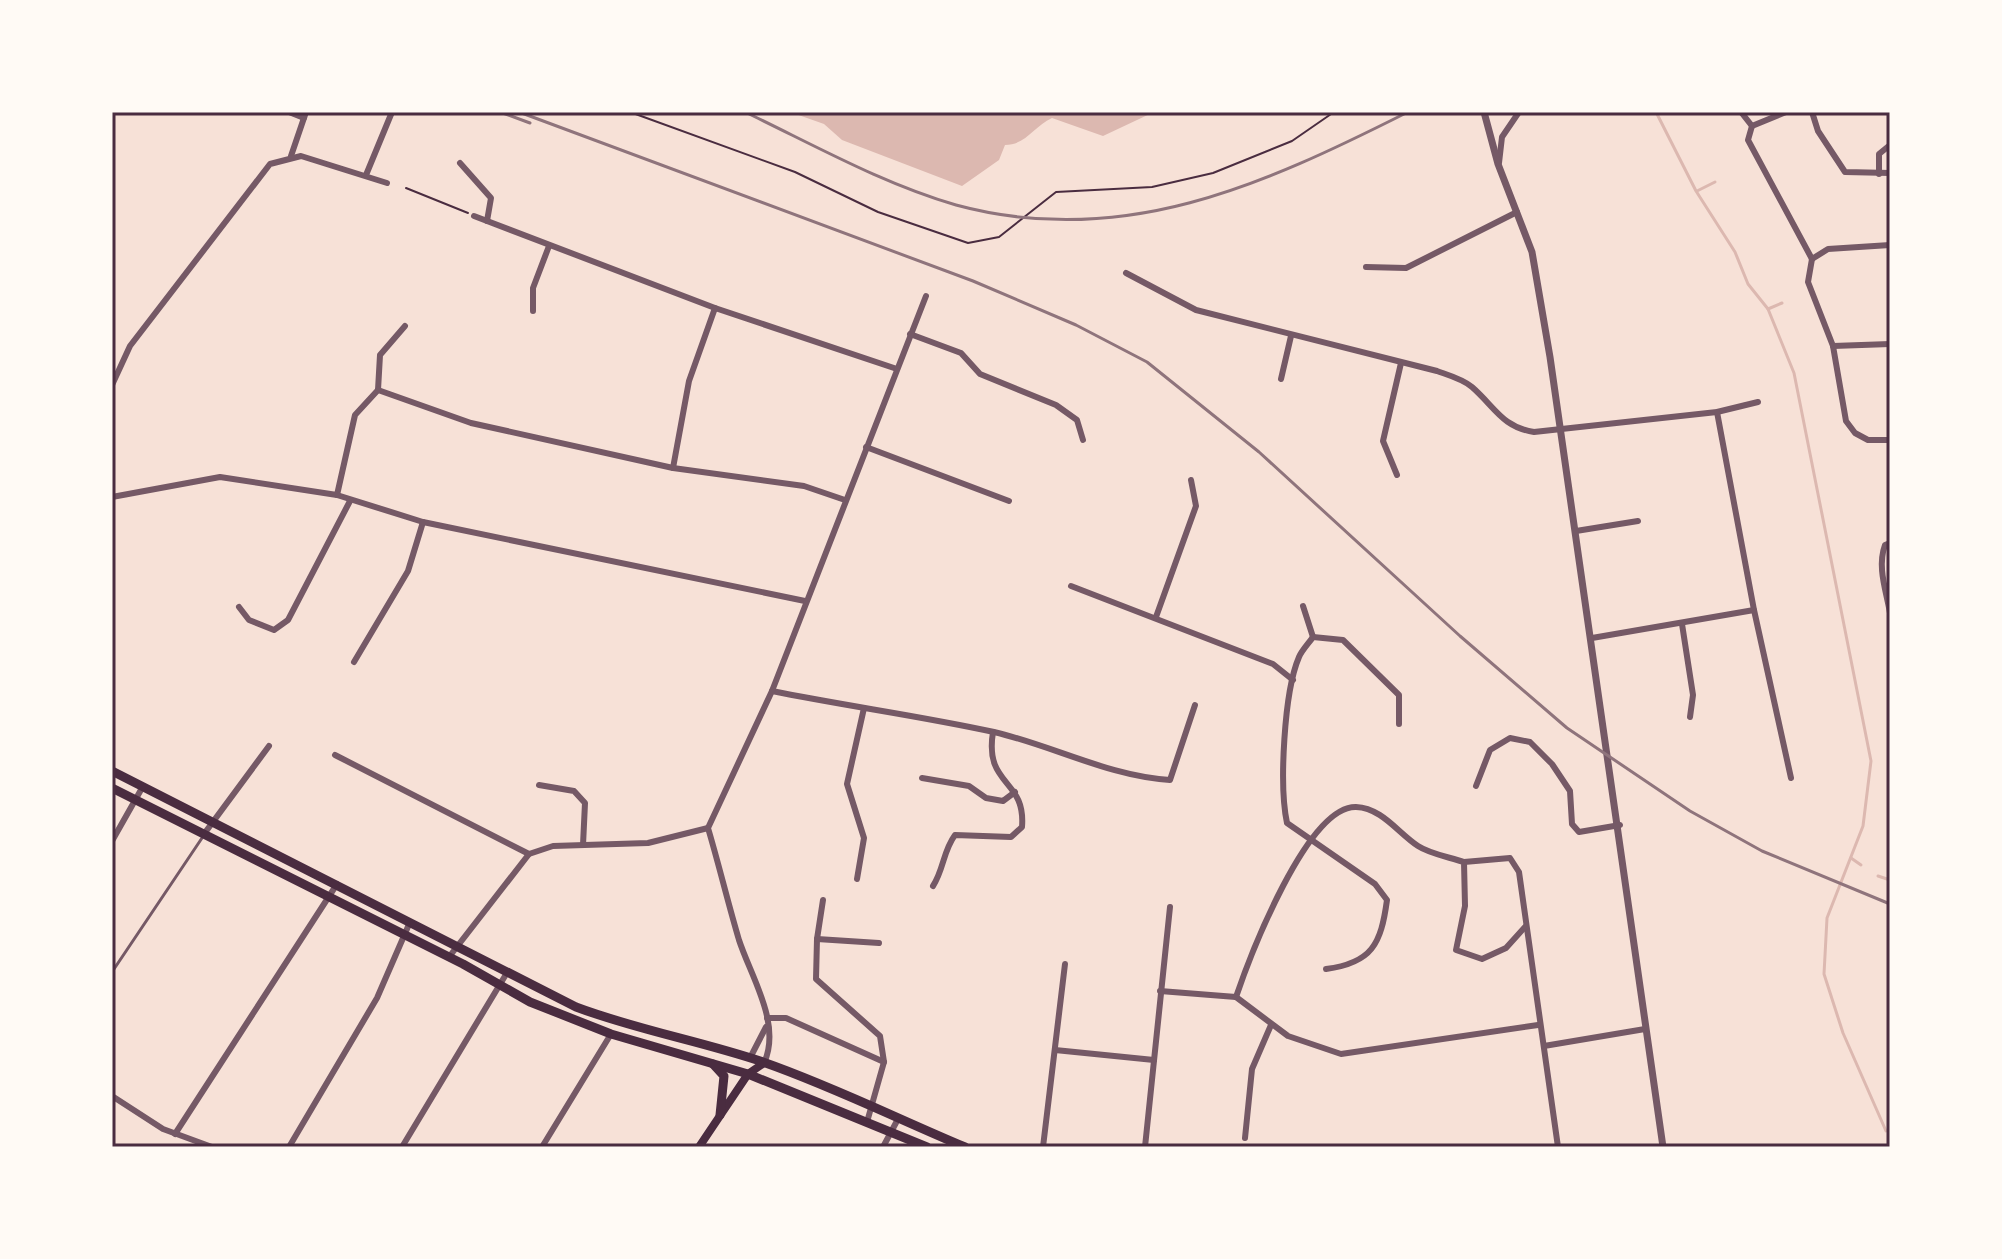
<svg xmlns="http://www.w3.org/2000/svg" width="2002" height="1259" font-family="'PT Sans Narrow',sans-serif">
	<style>
		.water { fill: #dcb8b0 }
		.lines { fill: none; stroke-linecap: round; stroke-linejoin: round }
		.stream { stroke: #dcb8b0; stroke-width: 3 }
		.path { stroke: #4a2c40; stroke-width: 2 }
		.service { stroke: #755966; stroke-width: 3 }
		.minor { stroke: #755966; stroke-width: 6 }
		.tertiary { stroke: #755966; stroke-width: 7 }
		.secondary { stroke: #4a2c40; stroke-width: 8 }
		.primary { stroke: #4a2c40; stroke-width: 9 }
		.rail { stroke: #8f747c; stroke-width: 3 }
		.neatline { fill: none; stroke: #4a2c40; stroke-width: 3 }
	</style>
	<rect width="100%" height="100%" fill="#f7e1d7"/>
	<path class="water" d="M790 112H1154L1103 136 1052 118C1034 126 1026 145 1005 145L999 160 962 186 842 140 824 124Z"/>
	<g class="lines">
		<g class="stream">
			<polyline points="1656,112 1696,191 1735,252 1748,284 1768,309 1794,373 1871,761 1863,826 1827,918 1824,974 1843,1033 1886,1131"/>
			<polyline points="1697,191 1715,182"/>
			<polyline points="1768,309 1782,303"/>
			<polyline points="1851,858 1861,865"/>
			<polyline points="1878,876 1890,880"/>
		</g>
		<g class="path">
			<polyline points="630,112 795,172 878,212 968,243 999,237 1056,192 1152,187 1213,173 1292,141 1334,112"/>
			<polyline points="406,188 468,213"/>
		</g>
		<polyline class="service" points="112,972 202,838"/>
		<g class="minor">
			<polyline points="289,112 304,118"/>
			<polyline points="1741,112 1752,126"/>
			<polyline points="1812,112 1818,131 1845,172 1890,173"/>
			<polyline points="1752,126 1748,140 1812,259"/>
			<polyline points="1752,126 1786,112"/>
			<polyline points="291,156 306,112"/>
			<polyline points="460,163 491,198 487,221"/>
			<polyline points="1499,163 1502,137 1519,112"/>
			<polyline points="1879,174 1879,154 1890,145"/>
			<polyline points="366,175 392,112"/>
			<polyline points="474,216 715,308 897,369"/>
			<polyline points="1812,259 1808,282 1833,346 1846,421 1855,433 1868,440 1890,440"/>
			<polyline points="1812,259 1828,249 1890,245"/>
			<polyline points="1366,267 1406,268 1517,212"/>
			<path d="M1126 273 1196 310 1437 371C1448 375 1463 379 1472 387 1495 407 1502 427 1534 432L1717 412 1758 402"/>
			<polyline points="533,311 533,288 549,246"/>
			<polyline points="910,334 961,353 980,374 1056,405 1077,420 1083,440"/>
			<polyline points="1833,346 1890,344"/>
			<polyline points="1281,379 1291,336"/>
			<polyline points="112,385 130,346 270,164 301,156 387,183"/>
			<polyline points="378,390 471,423 673,468 804,486 845,500"/>
			<polyline points="378,390 380,355 405,326"/>
			<polyline points="1717,412 1754,610 1791,778"/>
			<polyline points="866,447 1009,501"/>
			<polyline points="673,468 689,381 715,308"/>
			<polyline points="1397,475 1383,441 1401,363"/>
			<polyline points="337,495 355,415 378,390"/>
			<polyline points="112,497 220,477 337,495 423,522 805,601"/>
			<polyline points="1576,531 1638,521"/>
			<path d="M1890 543 1885 545C1877 567 1886 590 1890 613"/>
			<polyline points="1071,586 1273,664 1293,680"/>
			<polyline points="1303,606 1313,637"/>
			<polyline points="239,607 249,620 274,630 288,620 350,501"/>
			<polyline points="1156,617 1196,506 1191,480"/>
			<polyline points="1682,624 1693,695 1690,717"/>
			<polyline points="1592,638 1754,610"/>
			<polyline points="354,662 408,571 423,522"/>
			<path d="M772 691C846 706 921 716 994 732 1054 746 1108 776 1170 780L1195 705"/>
			<polyline points="335,755 529,854"/>
			<polyline points="922,778 969,786 986,798 1003,801 1015,792"/>
			<polyline points="539,785 574,791 585,803 583,845"/>
			<polyline points="1476,786 1490,750 1510,738 1530,742 1552,764 1570,791 1572,824 1579,832 1620,825"/>
			<polyline points="204,834 269,746"/>
			<polyline points="112,841 142,788"/>
			<polyline points="1464,862 1510,858 1519,872 1558,1147"/>
			<polyline points="857,879 864,838 847,784 864,708"/>
			<path d="M933 886C944 869 943 851 955 835L1011 837 1022 827C1026 778 984 787 993 732"/>
			<polyline points="823,900 817,939 816,979 880,1036 884,1062 867,1122"/>
			<polyline points="817,939 879,943"/>
			<polyline points="449,957 529,854 553,846 648,843 708,828"/>
			<path d="M1326 969C1372 963 1381 944 1387 900L1375 884 1287 823C1279 786 1284 692 1299 657 1302 650 1309 643 1313 637L1343 640 1399 695V724"/>
			<polyline points="1160,991 1236,997"/>
			<path d="M1236 997C1250 956 1307 806 1356 807 1382 808 1398 833 1418 846 1430 854 1449 857 1464 862L1465 906 1456 950 1482 959 1506 948 1525 927"/>
			<polyline points="1236,997 1288,1036 1341,1054 1538,1025"/>
			<polyline points="767,1018 786,1018 884,1062"/>
			<polyline points="1544,1046 1645,1029"/>
			<polyline points="1055,1050 1154,1060"/>
			<polyline points="750,1058 766,1027"/>
			<path d="M764 1063C782 1024 751 977 739 940 728 903 719 865 708 828L772 691 926 296"/>
			<polyline points="112,1096 163,1129 212,1147"/>
			<polyline points="175,1134 337,884"/>
			<polyline points="1245,1138 1252,1069 1271,1025"/>
			<polyline points="289,1147 377,998 410,922"/>
			<polyline points="402,1147 508,971"/>
			<polyline points="542,1147 611,1034"/>
			<polyline points="883,1147 898,1119"/>
			<polyline points="1043,1147 1065,964"/>
			<polyline points="1145,1147 1170,907"/>
		</g>
		<polyline class="tertiary" points="1484,112 1498,164 1532,252 1550,357 1663,1147"/>
		<polyline class="secondary" points="699,1147 748,1074 764,1063"/>
		<g class="primary">
			<path d="M112 771 576 1007C637 1030 701 1041 763 1062 832 1086 898 1119 965 1147"/>
			<polyline points="112,788 463,964 530,1002 611,1034 748,1074 927,1147"/>
			<polyline points="713,1064 724,1076 720,1115"/>
		</g>
		<g class="rail">
			<polyline points="500,112 530,123"/>
			<polyline points="519,112 973,281 1076,325 1147,362 1259,452 1460,636 1567,728 1690,811 1762,851 1890,904"/>
			<path d="M745 112C814 145 883 184 956 205 1122 250 1263 185 1408 112"/>
		</g>
	</g>
	<rect width="2002" height="1259" fill="none" stroke="#fffaf5" stroke-width="228"/>
	<rect x="114" y="114" width="1774" height="1031" class="neatline"/>
</svg>
